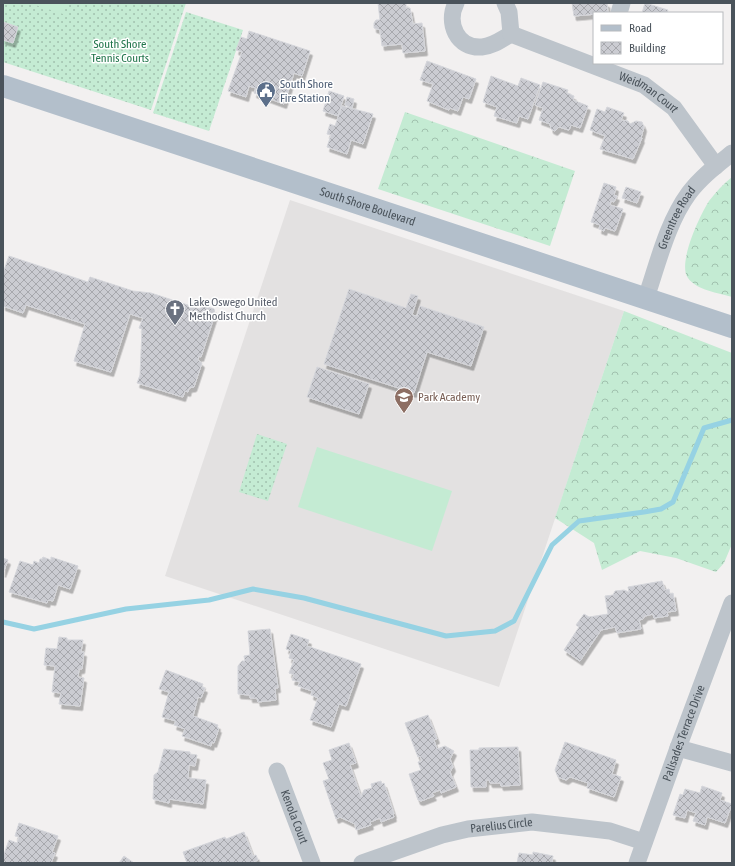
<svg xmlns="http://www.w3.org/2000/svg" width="735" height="866" font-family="'Asap Condensed',sans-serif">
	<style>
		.education { fill: #e3e1e1 }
		.grass { fill: url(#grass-dots) }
		.forest { fill: url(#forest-crowns) }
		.garden { fill: #c4ebd3 }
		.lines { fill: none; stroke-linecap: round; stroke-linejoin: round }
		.stream { stroke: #96d2e3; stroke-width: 5 }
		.building { fill: url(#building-cross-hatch); stroke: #d5d6db; filter: url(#shadow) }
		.minor { stroke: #bdc4cb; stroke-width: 17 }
		.major { stroke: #b3bfcb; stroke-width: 22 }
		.labels { text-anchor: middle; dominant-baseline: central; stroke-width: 3; stroke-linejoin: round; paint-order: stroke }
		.park-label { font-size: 12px; fill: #22764c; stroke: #fff }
		.service-label { font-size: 12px; fill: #4e5e75; stroke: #fff; text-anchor: start }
		.street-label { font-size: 12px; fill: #4a535b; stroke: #fff }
		.worship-label { font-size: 12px; fill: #5b616d; stroke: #fff; text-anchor: start }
		.education-label { font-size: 12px; fill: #785e54; stroke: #fff; text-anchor: start }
	</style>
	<defs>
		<pattern id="grass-dots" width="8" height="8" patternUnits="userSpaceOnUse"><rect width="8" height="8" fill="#c4ebd3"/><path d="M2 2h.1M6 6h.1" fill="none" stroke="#a1c1ae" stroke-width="1.8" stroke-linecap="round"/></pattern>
		<pattern id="forest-crowns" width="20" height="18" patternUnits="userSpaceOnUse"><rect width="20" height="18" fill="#c4ebd3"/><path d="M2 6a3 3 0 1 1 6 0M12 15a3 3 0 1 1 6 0" fill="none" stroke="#a1c1ae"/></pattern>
		<pattern id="building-cross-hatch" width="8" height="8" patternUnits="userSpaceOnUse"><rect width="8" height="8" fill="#cbccd2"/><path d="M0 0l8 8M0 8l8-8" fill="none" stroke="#a7a8ad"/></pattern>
		<filter id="shadow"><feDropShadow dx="2.5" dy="4.5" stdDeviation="0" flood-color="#0004"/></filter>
	</defs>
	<rect width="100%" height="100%" fill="#f2f0f0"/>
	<polygon class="education" points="290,200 624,311 499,687 165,576"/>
	<g class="grass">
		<polygon points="3,3 186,3 151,110 3,62"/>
		<polygon points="186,12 243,30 209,131 153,113"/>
		<polygon points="257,434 287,444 268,501 239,492"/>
	</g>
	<g class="forest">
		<polygon points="405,112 575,171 550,246 378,189"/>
		<path d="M732 177V297C719 293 696 290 688 278 677 264 700 215 709 201 716 192 723 184 732 177Z"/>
		<polygon points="624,311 732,353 732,544 724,563 716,572 676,558 640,551 602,570 594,543 555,518"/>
	</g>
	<g class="garden">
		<polygon points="29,3 67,3 63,14"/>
		<polygon points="317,447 452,491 432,551 298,507"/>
	</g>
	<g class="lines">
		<polyline class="stream" points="3,622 34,629 126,609 209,600 253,589 304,598 446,636 495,631 514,621 552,545 579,521 644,512 661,509 673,502 704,428 732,420"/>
	</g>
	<g class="building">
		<polygon points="378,3 406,3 406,8 410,8 413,24 422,23 425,51 403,53 402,44 382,46 380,30 374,28 374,23 376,20 380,20"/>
		<polygon points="572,3 607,3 608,13 574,16"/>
		<polygon points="645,3 668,10 667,13 642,13"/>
		<polygon points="3,22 18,27 13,43 3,40"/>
		<polygon points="249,31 310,51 302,76 294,73 284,104 254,93 256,88 249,86 246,97 228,91 242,52 236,50 241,37 247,39"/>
		<polygon points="427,61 476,79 469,99 463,97 458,111 450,108 449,110 427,101 433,84 420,80"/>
		<polygon points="491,76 518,86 521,78 540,85 528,119 519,116 517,123 494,116 497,107 483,102"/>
		<polygon points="543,82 568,90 567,93 574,96 573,100 588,106 580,128 571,125 569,130 559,127 555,131 551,129 550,124 539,120 543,108 535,105"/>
		<polygon points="329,91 344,96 338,116 323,111"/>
		<polygon points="347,97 354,99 352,108 345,105"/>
		<polygon points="342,106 373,114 363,144 351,140 347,154 327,147 331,135 327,134 330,124 335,126"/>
		<polygon points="607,107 624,113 621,120 628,121 630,124 636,121 642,122 644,127 641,138 642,138 633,159 600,149 605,136 590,130 597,109 605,112"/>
		<polygon points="604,183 616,187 614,195 617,196 614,202 611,201 610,205 623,209 615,231 605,228 604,231 599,229 600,225 591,222"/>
		<polygon points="626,187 641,192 637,203 622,198"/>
		<polygon points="9,256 88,282 90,277 133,291 151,293 200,309 201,305 214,309 215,314 201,357 199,356 198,360 202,363 194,387 189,388 188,392 185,391 183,397 137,383 140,375 142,329 139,328 143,318 130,314 111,372 74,361 85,324 26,305 23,313 3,306 3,273"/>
		<polygon points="349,289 406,308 411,294 418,296 412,315 417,316 420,306 484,327 471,366 427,352 414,393 324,364"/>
		<polygon points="317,367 369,384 359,414 307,397"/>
		<polygon points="43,557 51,560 51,557 78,566 70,589 58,585 53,601 48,600 47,603 9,592 20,561 33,565 34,561 39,563 40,559 42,559"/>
		<polygon points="3,558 8,560 3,573"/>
		<polygon points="662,581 665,590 669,589 670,594 673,593 676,611 667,612 668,616 654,618 653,614 645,616 643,619 639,620 641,629 617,633 615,627 601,630 580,661 564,650 579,627 576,625 584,614 589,617 608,614 605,596 613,595 615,591 624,590 629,592 628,587"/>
		<polygon points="270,629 278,688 275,688 276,700 258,702 257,698 250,698 250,695 238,694 238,666 242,661 245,661 244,656 250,655 248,631"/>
		<polygon points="291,634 309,640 307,646 361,664 346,706 339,704 331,727 310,720 318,698 311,695 312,691 298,686 300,682 292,680 294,675 289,673 294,660 289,658 291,651 286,649"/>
		<polygon points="59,637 67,638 67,640 83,640 81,652 84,652 82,669 79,669 78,677 84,678 80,706 59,704 61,693 52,692 55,666 44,665 46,648 57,649"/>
		<polygon points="166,670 203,684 202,687 205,688 201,698 198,697 193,716 218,725 217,728 219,728 214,743 212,742 211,746 182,736 185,729 174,725 176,721 162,717 169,692 159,689"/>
		<polygon points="428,715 437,739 434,740 437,749 445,746 454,751 450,759 453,767 450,772 456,787 441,793 440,790 432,793 434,796 421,801 418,800 409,774 421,770 418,762 422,761 420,756 418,757 405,723"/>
		<polygon points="565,742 616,760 612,774 621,777 614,797 587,788 588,783 570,777 566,780 558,777 555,770"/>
		<polygon points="349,743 356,763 350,765 361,797 364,790 372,788 371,784 381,781 382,784 384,783 394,814 393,814 394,817 381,822 380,818 370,822 371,825 356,830 355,824 340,817 336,819 323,781 329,779 323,763 332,760 329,750"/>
		<polygon points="518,747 520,785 501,786 500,783 490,783 489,780 486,780 486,787 471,787 470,750 479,750 479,748"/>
		<polygon points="164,749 190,752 190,754 197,755 195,766 189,765 188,778 206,780 203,804 169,799 169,803 153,799 154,775 158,772"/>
		<polygon points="702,786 722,793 720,800 732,804 725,823 707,817 705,825 693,821 696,813 687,810 685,818 673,815 680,794 683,795 685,789 700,793"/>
		<polygon points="19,823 58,836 52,852 55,853 51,863 3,863 3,857 9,840 17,843 19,837 15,836"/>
		<polygon points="244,832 253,856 256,855 258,860 251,863 187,863 183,852 225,837 226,839"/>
		<polygon points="533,852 553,856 552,863 517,863 519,853 533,855"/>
		<polygon points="124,856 134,863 119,863"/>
	</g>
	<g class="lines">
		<g class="minor">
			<path d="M456 3C446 23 457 49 482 47 493 46 502 39 511 34"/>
			<polyline points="505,3 509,12 511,34"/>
			<polyline points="619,13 622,3"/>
			<path id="s1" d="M511 34 644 85 674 108 716 166"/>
			<path id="s2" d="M646 298C658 263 667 223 689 193 701 177 717 165 732 153"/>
			<polyline points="678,748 732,763"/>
			<path id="s3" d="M277 771 312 863"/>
			<path id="s4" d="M362 863 442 835 468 829 532 822 610 831 644 842"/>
			<path id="s5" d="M637 863 678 748 732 603"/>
		</g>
		<path class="major" id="s6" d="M3 86 732 327"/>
	</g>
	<defs>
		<g id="civic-pin" transform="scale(1)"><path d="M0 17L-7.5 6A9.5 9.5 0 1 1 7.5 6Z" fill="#5c6f8a" stroke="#fff"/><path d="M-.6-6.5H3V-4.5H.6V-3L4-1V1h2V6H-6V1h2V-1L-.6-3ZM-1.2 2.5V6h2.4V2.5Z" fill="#fff"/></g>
		<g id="church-pin" transform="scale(1)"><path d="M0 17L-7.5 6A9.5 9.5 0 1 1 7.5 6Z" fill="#6b7280" stroke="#fff"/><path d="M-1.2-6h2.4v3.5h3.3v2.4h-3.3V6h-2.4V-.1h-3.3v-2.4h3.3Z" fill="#fff"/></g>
		<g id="school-pin" transform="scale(1)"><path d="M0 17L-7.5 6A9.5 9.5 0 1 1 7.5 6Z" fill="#8d6e63" stroke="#fff"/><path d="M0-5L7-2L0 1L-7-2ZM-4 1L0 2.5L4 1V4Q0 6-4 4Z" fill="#fff"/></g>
	</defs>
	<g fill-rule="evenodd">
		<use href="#civic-pin" x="266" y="91"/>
		<use href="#church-pin" x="175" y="309"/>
		<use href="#school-pin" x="404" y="397"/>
	</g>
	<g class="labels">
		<g class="park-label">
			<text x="120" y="44">South Shore<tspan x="120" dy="14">Tennis Courts</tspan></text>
		</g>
		<g class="service-label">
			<text x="280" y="84">South Shore<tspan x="280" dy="14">Fire Station</tspan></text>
		</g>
		<g class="street-label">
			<text stroke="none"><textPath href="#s1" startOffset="150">Weidman Court</textPath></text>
			<text stroke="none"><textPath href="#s6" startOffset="384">South Shore Boulevard</textPath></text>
			<text stroke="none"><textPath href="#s2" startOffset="86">Greentree Road</textPath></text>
			<text stroke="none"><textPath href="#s5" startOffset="138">Palisades Terrace Drive</textPath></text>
			<text stroke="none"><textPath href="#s3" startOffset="49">Kenola Court</textPath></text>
			<text stroke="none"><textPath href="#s4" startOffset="145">Parelius Circle</textPath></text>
		</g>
		<g class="worship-label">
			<text x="189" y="302">Lake Oswego United<tspan x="189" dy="14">Methodist Church</tspan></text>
		</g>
		<g class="education-label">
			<text x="418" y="397">Park Academy</text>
		</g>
	</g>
	<rect width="735" height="866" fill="none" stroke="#4a535b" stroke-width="8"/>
	<rect x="593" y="12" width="130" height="52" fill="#ffffff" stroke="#b7babd"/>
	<rect x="601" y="25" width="20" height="6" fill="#b3bfcb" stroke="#b7babd"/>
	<text x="629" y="32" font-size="12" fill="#4a535b">Road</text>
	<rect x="601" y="42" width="20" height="12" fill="url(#building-cross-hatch)" stroke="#b7babd"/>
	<text x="629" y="52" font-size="12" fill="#4a535b">Building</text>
</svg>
